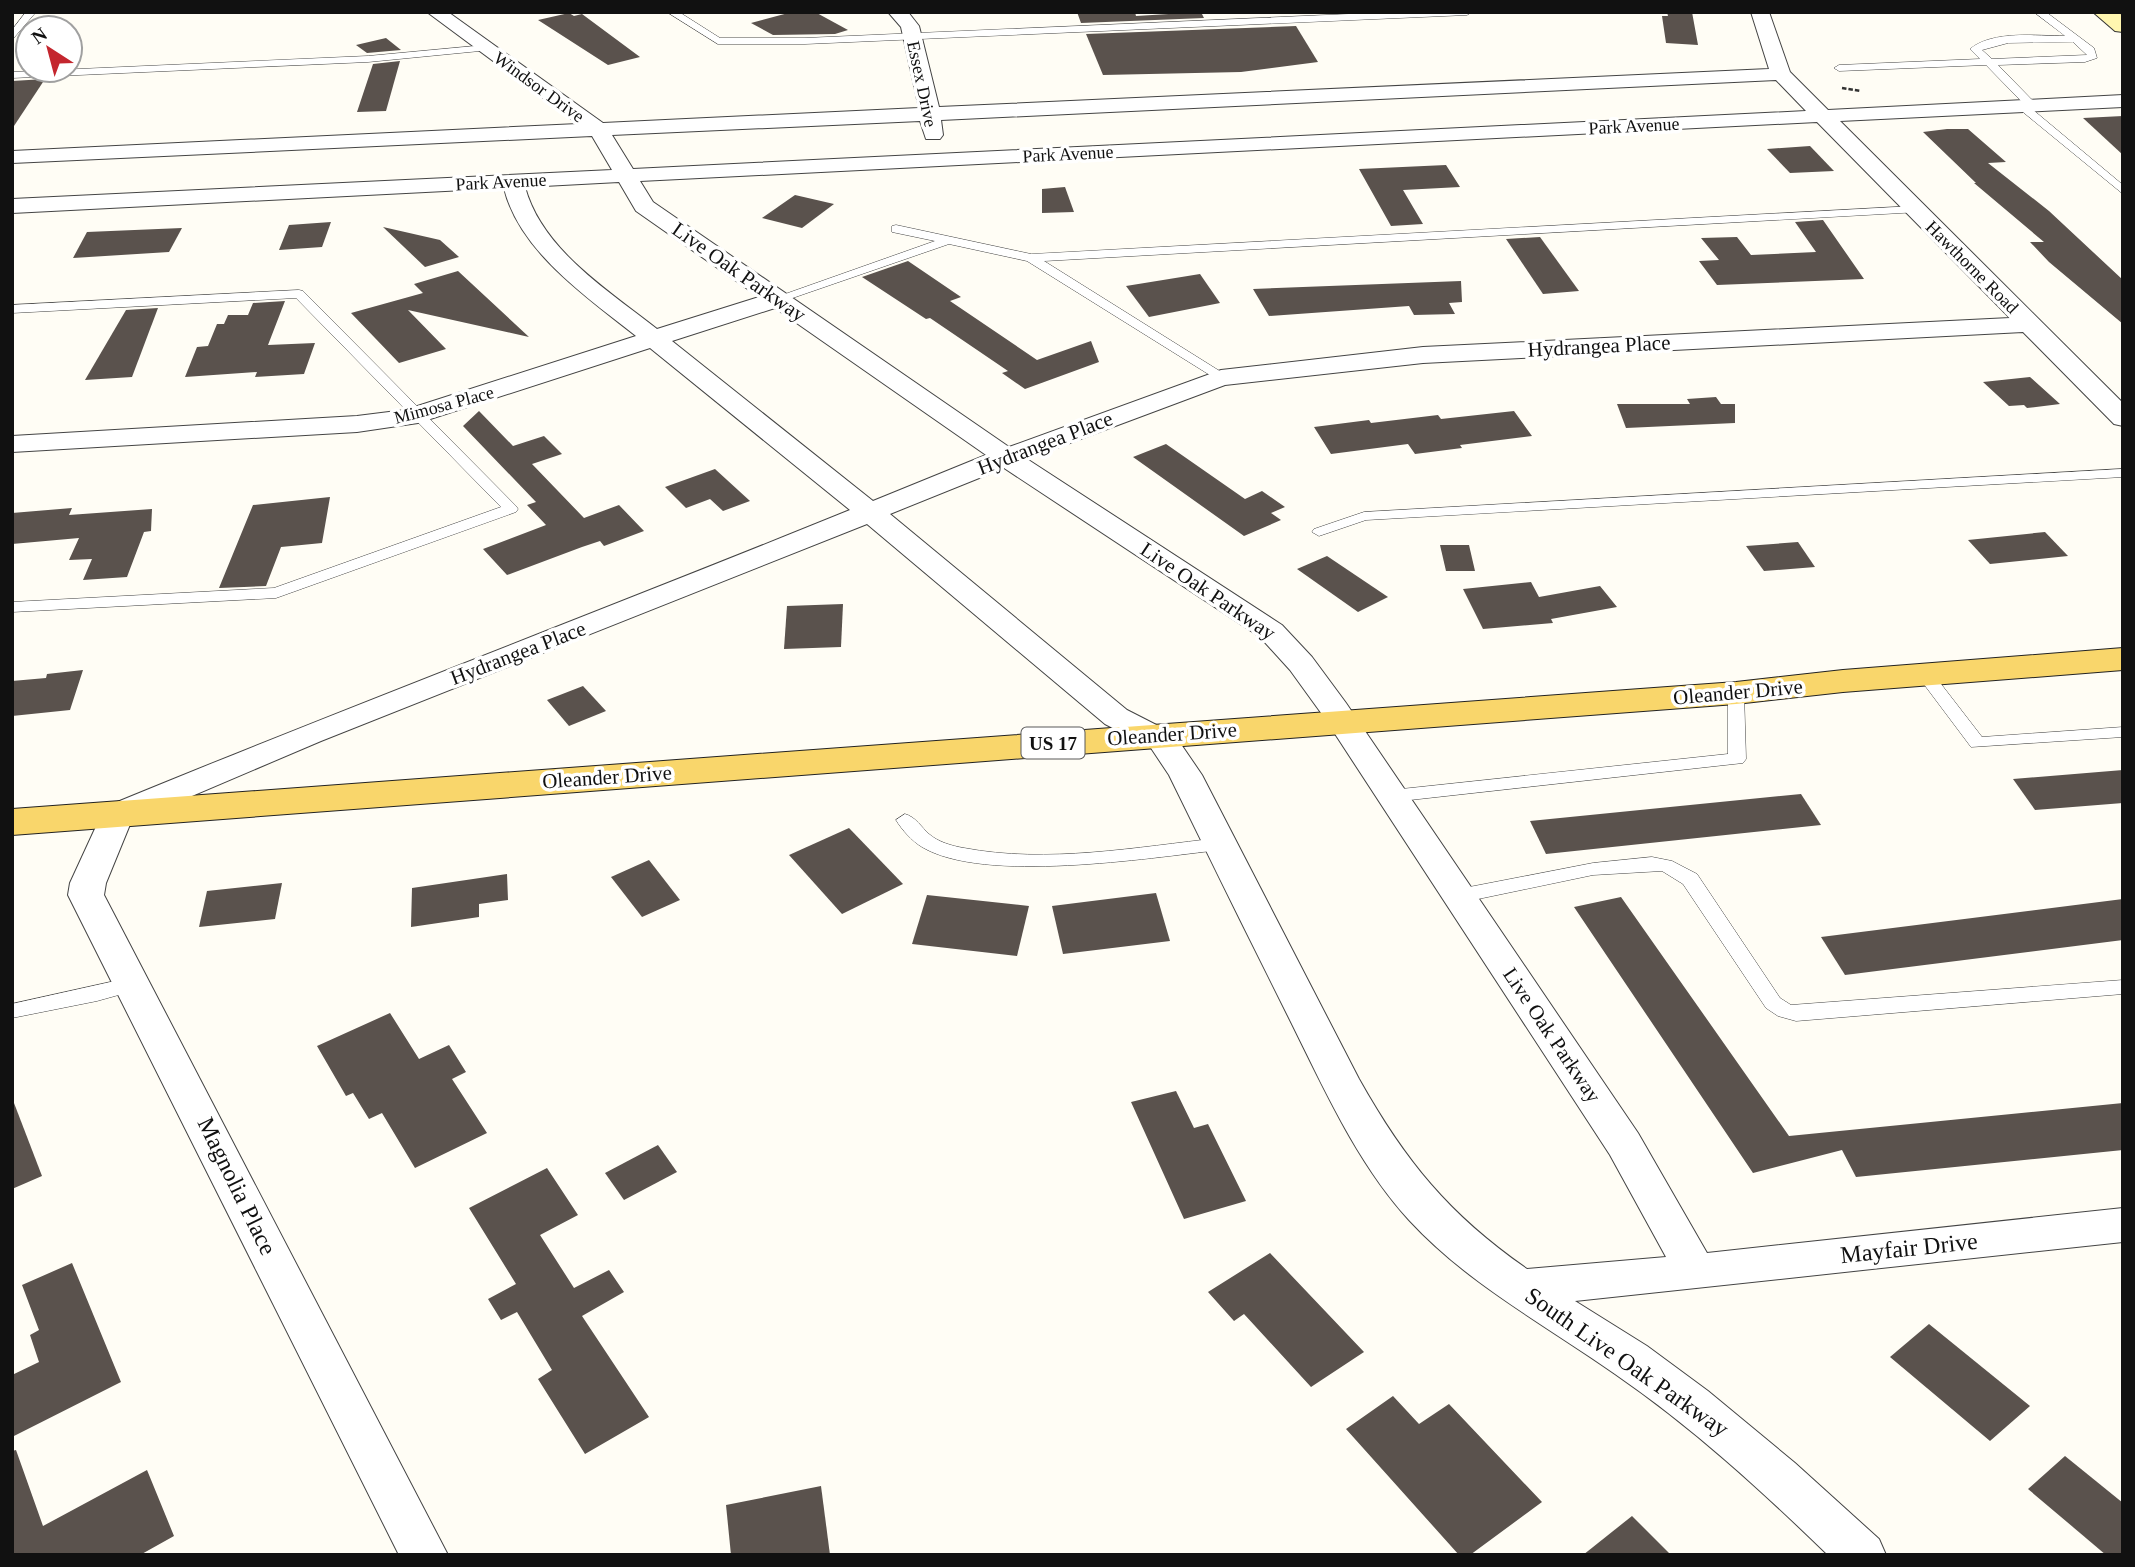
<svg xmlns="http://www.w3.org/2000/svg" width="2135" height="1567" font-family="'Times New Roman',serif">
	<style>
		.building { fill: #5a524d }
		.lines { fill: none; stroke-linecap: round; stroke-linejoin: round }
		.lane-casing { stroke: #444; stroke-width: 1 }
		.street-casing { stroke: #444; stroke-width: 2 }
		.secondary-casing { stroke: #333; stroke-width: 2 }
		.primary-casing { stroke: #222; stroke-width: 2 }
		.path { stroke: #333; stroke-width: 2.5; stroke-dasharray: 4.5 2; stroke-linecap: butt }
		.lane { fill: #fff; fill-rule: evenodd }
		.street { fill: #fff; fill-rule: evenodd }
		.secondary { fill: #fff6b0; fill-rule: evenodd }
		.primary { fill: #f9d66b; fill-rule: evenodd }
		.labels { text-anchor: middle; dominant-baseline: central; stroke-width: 7; stroke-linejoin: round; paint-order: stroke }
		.far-street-label { font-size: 18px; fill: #111; stroke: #fff }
		.shield { fill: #fff; stroke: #585858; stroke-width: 2 }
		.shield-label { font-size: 19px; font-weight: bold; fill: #111 }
		.street-label { font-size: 21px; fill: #111; stroke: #fff }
		.near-street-label { font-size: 24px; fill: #111; stroke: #fff }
	</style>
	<rect width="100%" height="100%" fill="#fffdf5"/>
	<g class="building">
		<polygon points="792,12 815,12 848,30 835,34 773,35 751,23"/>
		<polygon points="1077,12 1135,12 1136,16 1201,12 1204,18 1081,23"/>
		<polygon points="1667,12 1692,12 1698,45 1666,43 1662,16 1668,16"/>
		<polygon points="569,13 574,16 582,14 640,57 608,65 538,20"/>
		<polygon points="1296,26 1318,62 1241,72 1103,75 1086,34"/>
		<polygon points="386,38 401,50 367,53 356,45"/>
		<polygon points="400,61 386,111 357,112 373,64"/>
		<polygon points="45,79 12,129 12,81"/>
		<polygon points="2123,116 2123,155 2083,118"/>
		<polygon points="1947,129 1968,129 2006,162 1988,163 2049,211 2123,280 2123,324 2049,262 2030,242 2044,242 1974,183 1976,183 1923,132"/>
		<polygon points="1810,146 1834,171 1790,173 1767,149"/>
		<polygon points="1446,165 1460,187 1403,190 1423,224 1391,226 1359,169"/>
		<polygon points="1065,187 1074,212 1042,213 1042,189"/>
		<polygon points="795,195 834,204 802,228 762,218"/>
		<polygon points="1823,220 1864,279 1717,285 1699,261 1719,260 1701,238 1737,237 1751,255 1816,252 1795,222"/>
		<polygon points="331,222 322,247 279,250 289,225"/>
		<polygon points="383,227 440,240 459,257 425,267"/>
		<polygon points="182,228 169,252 73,258 87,232"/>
		<polygon points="1540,237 1579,291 1543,294 1506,239"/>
		<polygon points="908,261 961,297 950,301 1037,360 1091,341 1099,362 1025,389 1002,373 1008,371 930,318 926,319 862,277"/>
		<polygon points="458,271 529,337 408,310 446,349 399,363 351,313 423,293 414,284"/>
		<polygon points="1200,274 1220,303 1149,317 1126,286"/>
		<polygon points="1461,281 1462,302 1449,303 1455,314 1414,315 1409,306 1269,316 1253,289"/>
		<polygon points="285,301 268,345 315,343 304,374 255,377 257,372 185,377 197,347 208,346 217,324 224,324 228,315 248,315 253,303"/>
		<polygon points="158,308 132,377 85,380 126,310"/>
		<polygon points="2030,377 2060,404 2027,408 2024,405 2009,406 1983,382"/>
		<polygon points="1716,397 1721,404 1735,404 1735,423 1626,428 1617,404 1690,404 1687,399"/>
		<polygon points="479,411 513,446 544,436 562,454 532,464 584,518 619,505 644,531 604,546 600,541 582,547 507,575 483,549 546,525 527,505 536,502 463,426"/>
		<polygon points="1514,411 1532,436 1460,445 1462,448 1415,454 1408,444 1331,454 1314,427 1369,420 1371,423 1438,415 1441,419"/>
		<polygon points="1166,444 1245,499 1262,491 1285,507 1271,513 1281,520 1244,536 1133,457"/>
		<polygon points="715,469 750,501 723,511 710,499 686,508 665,487"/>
		<polygon points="330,497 322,543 281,547 266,586 219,588 253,505"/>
		<polygon points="72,508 69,515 152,509 151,531 144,532 127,577 83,580 92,559 69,560 79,538 12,544 12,513"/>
		<polygon points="2045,532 2068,556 1990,564 1968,540"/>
		<polygon points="1798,542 1815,567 1764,571 1746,546"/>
		<polygon points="1440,545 1469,545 1475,571 1446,571"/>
		<polygon points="1327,556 1388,597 1358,612 1297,569"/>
		<polygon points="1531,582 1539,597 1600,586 1617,607 1551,619 1553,623 1483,629 1463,589"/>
		<polygon points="843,604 841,647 784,649 787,606"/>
		<polygon points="83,670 70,710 12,716 12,681 46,678 47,674"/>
		<polygon points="583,686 606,711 569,726 547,700"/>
		<polygon points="2123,770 2123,803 2035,810 2013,779"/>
		<polygon points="1801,794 1821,825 1546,854 1530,821"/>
		<polygon points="849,828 903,884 842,914 789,855"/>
		<polygon points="649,860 680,900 642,917 611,877"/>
		<polygon points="507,874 508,900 479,904 479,917 411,927 412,888"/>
		<polygon points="282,883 275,919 199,927 207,891"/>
		<polygon points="1156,893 1170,941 1063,954 1052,906"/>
		<polygon points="927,895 1029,906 1017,956 912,944"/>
		<polygon points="1621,897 1789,1136 2123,1103 2123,1150 1856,1177 1842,1150 1753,1173 1574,907"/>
		<polygon points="2123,899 2123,940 1845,975 1821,937"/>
		<polygon points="390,1013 419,1059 449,1045 466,1072 452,1079 487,1133 415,1168 382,1113 369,1119 353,1093 346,1096 317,1046"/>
		<polygon points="1176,1091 1194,1128 1208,1124 1246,1201 1184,1219 1131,1102"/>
		<polygon points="14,1103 42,1176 12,1189 12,1104"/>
		<polygon points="658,1145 677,1172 624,1200 605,1173"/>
		<polygon points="547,1168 578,1215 540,1235 574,1288 609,1270 624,1292 582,1316 649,1417 585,1454 538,1379 552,1370 517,1312 501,1320 488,1299 516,1284 469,1208"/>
		<polygon points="1270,1253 1364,1352 1311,1387 1244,1314 1234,1321 1208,1292"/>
		<polygon points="72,1263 121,1382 12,1437 12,1375 39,1362 30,1335 39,1330 22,1285"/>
		<polygon points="1929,1324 2030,1406 1990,1441 1890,1357"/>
		<polygon points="1393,1396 1419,1424 1449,1404 1542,1502 1470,1555 1459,1555 1346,1429"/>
		<polygon points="16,1450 43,1526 147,1470 174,1536 140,1555 12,1555 12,1451"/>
		<polygon points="2065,1456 2123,1503 2123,1555 2106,1555 2028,1489"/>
		<polygon points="821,1486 830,1555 731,1555 726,1505"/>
		<polygon points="1632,1516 1671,1555 1583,1555"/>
	</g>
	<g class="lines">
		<g class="lane-casing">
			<g id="lane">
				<polygon points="26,12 36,12 12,40 12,30"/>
				<polygon points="667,12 679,12 720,38 805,38 1394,12 1472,12 1467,15 805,44 718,44"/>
				<path d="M2034 12H2046L2094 48 2097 58 2085 62 1998 65 2036 104 2037 106 2032 109 2123 185V194L2018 108V104L2023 103 1986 65 1839 71 1834 68 1839 65 1980 59 1970 49C1993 30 2037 36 2065 36ZM2073 42 2087 55 1992 59 1982 50 2008 43Z"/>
				<polygon points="486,45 490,46 490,50 368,62 12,78 12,72 368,56"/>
				<polygon points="1915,206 1919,208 1919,212 1044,261 1226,375 1228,378 1221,382 1027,261 949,244 781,302 777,303 771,299 935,241 892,232 892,226 896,225 1031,254"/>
				<polygon points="299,290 303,291 516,506 518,509 516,512 276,598 12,612 12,602 274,588 501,507 296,298 12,313 12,305"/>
				<polygon points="2123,469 2123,477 1366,520 1319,536 1312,532 1314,529 1364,512"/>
				<polygon points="1925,670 1931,671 1982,737 2123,727 2123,737 1971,747 1917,675"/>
				<polygon points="1736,688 1744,693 1746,759 1743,763 1392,802 1383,796 1392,790 1728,754 1728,693"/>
				<path d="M905 814C916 817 921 827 929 834 938 842 952 846 964 848 1047 864 1137 847 1220 838L1226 840 1229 844 1226 848 1220 850C1148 858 984 884 922 847 912 841 902 830 896 820Z"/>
				<polygon points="1652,857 1672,861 1697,874 1780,998 1791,1005 2123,980 2123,994 1796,1021 1778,1016 1766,1008 1683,884 1662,871 1593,875 1459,903 1452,901 1450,896 1452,891 1459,889 1593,863"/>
				<polygon points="133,977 140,979 143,984 140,989 97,1001 12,1018 12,1004"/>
			</g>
		</g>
		<g class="street-casing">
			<path id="street" d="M427 12H448L603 123 919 108 901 27 888 12H908L919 26 939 107 1769 69 1751 12H1769L1790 72 1828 110 2123 95V107L1840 121 2123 403V426L2114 424 2023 332 1423 363 1225 385 1027 459 1282 625 1312 657 1346 703 1638 1133 1707 1253 2123 1208V1242L1575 1301 1647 1346 1708 1391 1795 1463 1879 1539 1886 1555H1828C1761 1490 1692 1427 1615 1374 1544 1324 1468 1284 1409 1220 1356 1162 1323 1086 1288 1016 1248 936 1208 855 1169 775L1151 748 1105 724 867 524 321 741 131 822 106 883 104 895 448 1555H399L68 895 70 883 105 807C352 705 602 611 850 510L650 348 418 423 357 432 12 452V436L357 416 405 410 636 336C588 298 519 251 504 188L12 213V199L612 170 592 136 12 163V151L578 124ZM1776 80 1806 111 633 169 612 135 920 121 926 139H940L943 135 941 120ZM1817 122 2010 318 1423 347 1221 370 1009 447 653 202 640 181ZM619 182 636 211 759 297 657 329C609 291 542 250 525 187ZM775 308 986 455 873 501 672 341ZM1004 468 1260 637 1290 670 1324 717 1610 1155 1666 1257 1527 1269C1449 1215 1405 1161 1359 1079L1202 775 1174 734 1127 710 890 514Z"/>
		</g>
		<g class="secondary-casing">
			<polygon id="secondary" points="2093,12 2118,12 2123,16 2123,32 2115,31"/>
		</g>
		<g class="primary-casing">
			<polygon id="primary" points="2123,648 2123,670 1843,692 1736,704 12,835 12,809 1736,682 1843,670"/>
		</g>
		<polyline class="path" points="1842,88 1861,91"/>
		<use href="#lane" class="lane"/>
		<use href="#street" class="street"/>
		<use href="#secondary" class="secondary"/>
		<use href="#primary" class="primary"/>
	</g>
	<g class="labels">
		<g class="far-street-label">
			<text transform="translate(922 84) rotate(78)">Essex Drive</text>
			<text transform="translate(539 87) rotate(36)">Windsor Drive</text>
			<text transform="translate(1634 126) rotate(-3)">Park Avenue</text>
			<text transform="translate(1068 154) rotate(-3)">Park Avenue</text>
			<text transform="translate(501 182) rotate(-3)">Park Avenue</text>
			<text transform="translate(1972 267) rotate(45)">Hawthorne Road</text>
			<text transform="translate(444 405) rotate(-15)">Mimosa Place</text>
		</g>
		<rect class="shield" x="1021.5" y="727.5" width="63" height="31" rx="5"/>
		<g class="shield-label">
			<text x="1053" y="743">US 17</text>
		</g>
		<g class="street-label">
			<text transform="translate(739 272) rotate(35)">Live Oak Parkway</text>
			<text transform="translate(1599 346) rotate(-3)">Hydrangea Place</text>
			<text transform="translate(1045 443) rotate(-21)">Hydrangea Place</text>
			<text transform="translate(1208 591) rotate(34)">Live Oak Parkway</text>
			<text transform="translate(518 653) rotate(-21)">Hydrangea Place</text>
			<text transform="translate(1738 692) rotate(-5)">Oleander Drive</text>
			<text transform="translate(1172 734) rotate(-4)">Oleander Drive</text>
			<text transform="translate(607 777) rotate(-4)">Oleander Drive</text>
			<text transform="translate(1552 1035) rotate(56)">Live Oak Parkway</text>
		</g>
		<g class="near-street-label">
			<text transform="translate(237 1186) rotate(64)">Magnolia Place</text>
			<text transform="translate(1909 1248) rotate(-6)">Mayfair Drive</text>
			<text transform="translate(1627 1362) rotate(35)">South Live Oak Parkway</text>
		</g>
	</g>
	<rect width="2135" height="1567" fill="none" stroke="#111111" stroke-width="28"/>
	<g transform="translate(49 49) rotate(324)"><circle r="33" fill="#ffffff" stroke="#a0a0a0" stroke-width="2"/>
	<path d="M0-5L12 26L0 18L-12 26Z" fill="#c4262e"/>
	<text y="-10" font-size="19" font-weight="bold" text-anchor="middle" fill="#111111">N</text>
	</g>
</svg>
